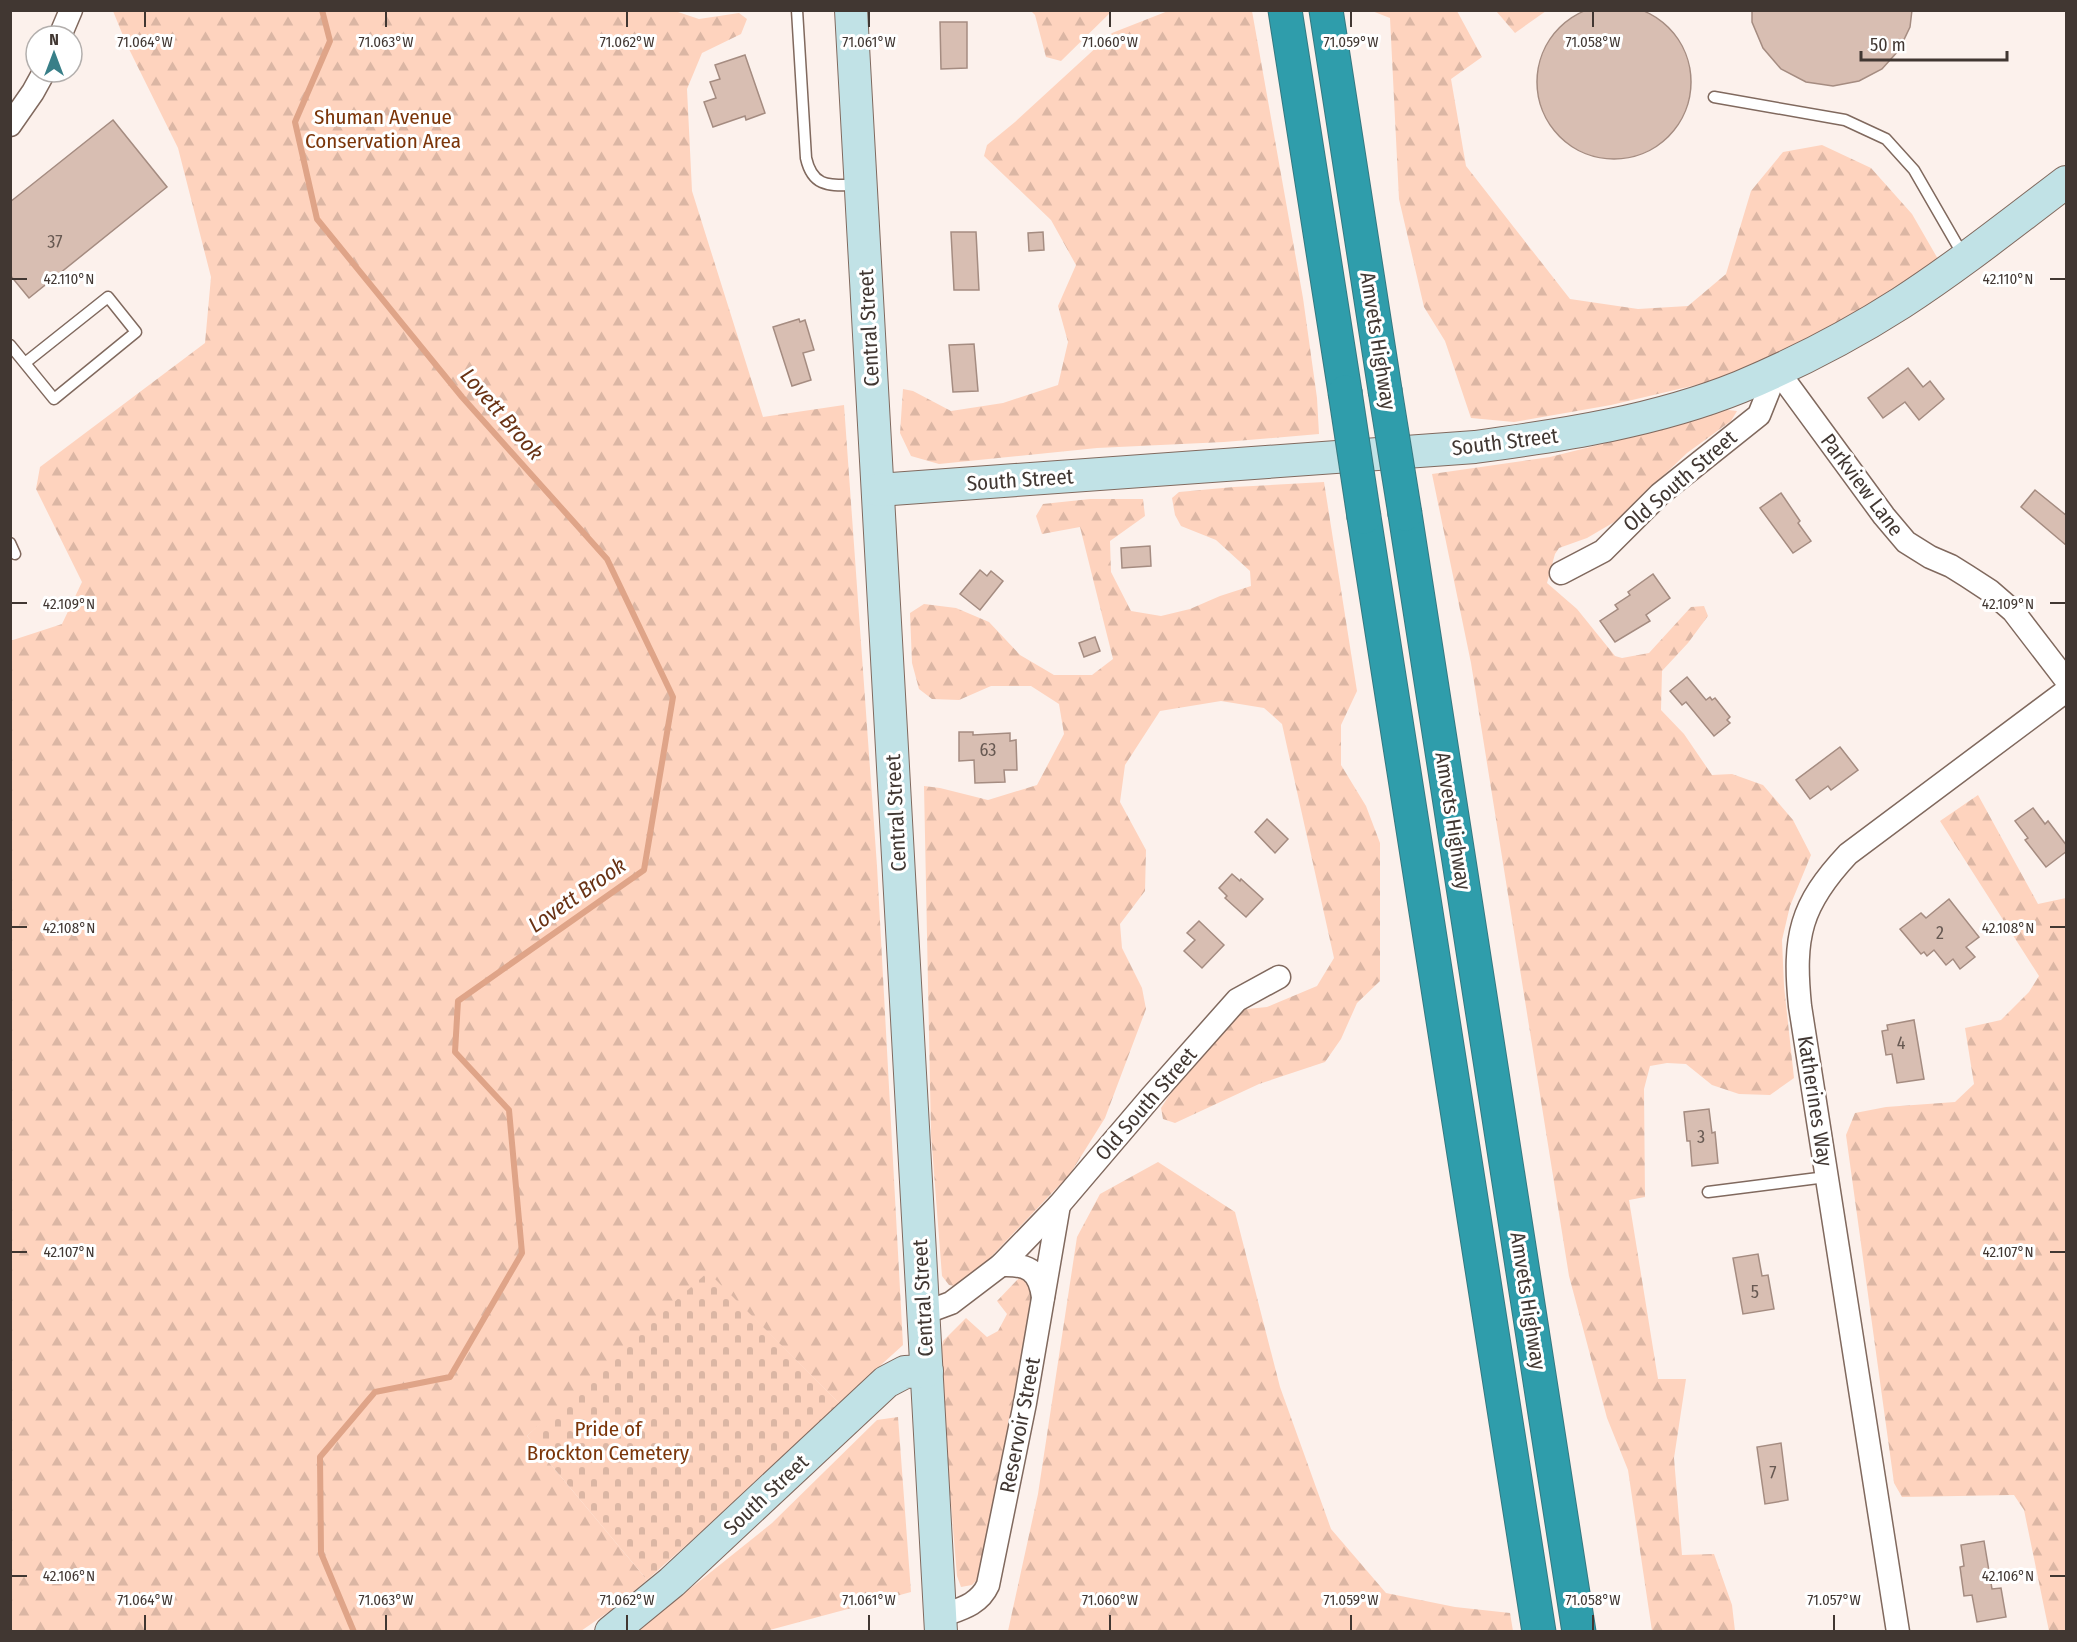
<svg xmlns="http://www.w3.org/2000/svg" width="2077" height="1642" font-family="'Fira Sans Condensed',sans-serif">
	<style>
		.forest { fill: url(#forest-firs) }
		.cemetery { fill: url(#cemetery-stones) }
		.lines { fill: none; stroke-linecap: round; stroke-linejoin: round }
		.stream { stroke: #dfa488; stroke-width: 6 }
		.building { fill: #d8beb2; stroke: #a58c81; stroke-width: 1.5 }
		.lane-casing { stroke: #80695e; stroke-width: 13 }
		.street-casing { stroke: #80695e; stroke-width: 25 }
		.secondary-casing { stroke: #80695e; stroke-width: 34 }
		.highway-casing { stroke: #357981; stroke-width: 35 }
		.lane { stroke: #fff; stroke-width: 10 }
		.street { stroke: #fff; stroke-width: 22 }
		.secondary { stroke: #c1e2e6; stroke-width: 32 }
		.highway { stroke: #2f9dab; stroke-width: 33 }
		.highway-bridge-casing { stroke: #357981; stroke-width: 35; stroke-linecap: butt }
		.highway-bridge { stroke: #2f9dab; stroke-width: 33 }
		.ticks { fill: none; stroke: #413732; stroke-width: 2 }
		.labels { text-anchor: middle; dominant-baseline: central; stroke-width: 6; stroke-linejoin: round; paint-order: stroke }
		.number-label { font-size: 18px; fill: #675952 }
		.park-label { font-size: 21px; fill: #7b3509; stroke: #fff }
		.street-label { font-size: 21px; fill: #413732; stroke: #fff }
		.water-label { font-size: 22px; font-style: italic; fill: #693214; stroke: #fff }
		.ticks-label { font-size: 15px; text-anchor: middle; fill: #413732; stroke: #fff; stroke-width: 6; stroke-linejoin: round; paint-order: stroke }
	</style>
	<defs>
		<pattern id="forest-firs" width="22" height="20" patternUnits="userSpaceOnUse" patternTransform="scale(1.5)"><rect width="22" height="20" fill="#fed3be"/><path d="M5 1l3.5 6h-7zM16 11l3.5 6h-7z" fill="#dbb6a4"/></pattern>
		<pattern id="cemetery-stones" width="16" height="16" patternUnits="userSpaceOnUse" patternTransform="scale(1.5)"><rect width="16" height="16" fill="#fed3be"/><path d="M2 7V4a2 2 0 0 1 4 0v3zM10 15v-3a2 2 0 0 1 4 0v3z" fill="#dbb6a4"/></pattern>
	</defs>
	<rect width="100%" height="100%" fill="#fcf1ec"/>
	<g class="forest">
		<polygon points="672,10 699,19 739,13 747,19 741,34 702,53 687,89 692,191 763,417 844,405 877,866 903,1345 839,1403 708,1273 527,1436 647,1580 614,1608 581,1631 11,1631 10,641 62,624 82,582 36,489 40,467 205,343 211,277 178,148 126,43 113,11"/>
		<polygon points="1031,11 1112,11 1061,61 1046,57 1035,15"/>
		<polygon points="1168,11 1252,11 1303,298 1317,398 1319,434 1224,442 1097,448 939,464 911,456 900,433 903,389 913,391 951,411 1003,403 1058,385 1068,342 1058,306 1076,265 1051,220 984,156 987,145 1015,122 1112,33"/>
		<polygon points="1372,11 1457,11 1482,57 1451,79 1466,166 1570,299 1638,309 1688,306 1726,274 1751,191 1783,152 1822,145 1871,168 1912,214 1942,266 1802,345 1713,381 1611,405 1514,422 1471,418 1445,341 1424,307 1399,199 1390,18"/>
		<polygon points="1496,11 1546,11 1515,33"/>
		<polygon points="1719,409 1737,411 1731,421 1687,453 1616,521 1587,538 1559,548 1555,554 1547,583 1577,609 1615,656 1622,658 1649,653 1691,607 1704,606 1708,616 1688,643 1662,671 1661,710 1684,734 1712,775 1732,774 1763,785 1793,820 1811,855 1790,906 1782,940 1784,986 1794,1078 1770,1095 1739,1094 1712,1085 1686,1064 1667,1063 1650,1066 1644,1089 1645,1197 1629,1200 1658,1379 1686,1379 1674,1458 1682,1555 1714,1554 1732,1605 1735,1631 1652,1631 1628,1470 1607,1418 1569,1276 1471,663 1432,474 1550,457 1630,437"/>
		<polygon points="1324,482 1357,691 1341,725 1341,765 1366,806 1380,843 1380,981 1357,1003 1341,1039 1325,1062 1259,1084 1175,1123 1163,1119 1161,1108 1182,1076 1237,1010 1267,1007 1317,986 1334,958 1282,724 1264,708 1221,701 1160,711 1125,765 1120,802 1146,850 1145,891 1120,924 1122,948 1142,988 1146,1009 1105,1118 1070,1174 988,1260 961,1283 954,1286 949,1285 942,1276 931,1134 924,786 940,788 988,800 1037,785 1064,734 1059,704 1031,686 991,686 959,700 932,699 919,689 912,663 910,613 924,604 956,608 989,622 1020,655 1054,675 1092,675 1113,659 1080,527 1042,534 1036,516 1043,504 1090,499 1143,499 1145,516 1110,541 1111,572 1131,611 1161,616 1190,609 1220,596 1251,586 1250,571 1216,540 1181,526 1175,515 1172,498 1179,492 1234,487"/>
		<polygon points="1978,795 2038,904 2066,898 2066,1631 2049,1631 2024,1510 2014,1495 1902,1497 1894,1483 1846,1135 1855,1113 1886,1107 1955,1102 1974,1084 1965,1028 2001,1020 2029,992 2039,976 1940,821"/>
		<polygon points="1158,1162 1235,1212 1280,1387 1331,1529 1386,1593 1455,1607 1510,1613 1513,1631 1008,1631 1038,1494 1077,1237 1100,1194"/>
		<polygon points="1020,1277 1029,1284 1031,1298 997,1494 978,1579 972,1585 961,1587 957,1576 939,1361 943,1341 966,1318 987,1337 998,1331 1007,1314 997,1301"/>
		<polygon points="898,1417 911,1592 766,1631 636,1632 772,1523 877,1420"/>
	</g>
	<polygon class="cemetery" points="708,1272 839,1403 784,1458 647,1580 527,1436 574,1391"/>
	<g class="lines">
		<polyline class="stream" points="322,10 330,41 295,122 317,219 462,397 607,559 673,697 644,870 458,1001 455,1052 509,1110 522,1253 450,1377 375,1392 320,1457 321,1553 354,1632"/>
	</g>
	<g class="building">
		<circle cx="1614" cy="82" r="77"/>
		<polygon points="1752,10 1912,10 1910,27 1899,50 1882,69 1859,81 1833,86 1806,82 1781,69 1763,48 1752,22"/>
		<polygon points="940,22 967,22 967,68 941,69"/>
		<polygon points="745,55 765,113 746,120 745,116 713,127 704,102 716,98 710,82 720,79 715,65"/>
		<polygon points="113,120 167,187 29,298 10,275 10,202"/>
		<polygon points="951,232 976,232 979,290 954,290"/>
		<polygon points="1043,232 1044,250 1029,251 1028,233"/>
		<polygon points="799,319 800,322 805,320 814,350 803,353 811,380 792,386 773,327"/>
		<polygon points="974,344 978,391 953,392 949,345"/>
		<polygon points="1908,368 1923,387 1930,381 1944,399 1919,420 1905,402 1883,418 1868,398"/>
		<polygon points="2035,490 2067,516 2067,546 2021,507"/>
		<polygon points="1781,493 1800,521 1798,523 1811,541 1793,553 1760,508"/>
		<polygon points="1150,546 1151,566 1122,568 1121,548"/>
		<polygon points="980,570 987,576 991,571 1003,581 980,610 960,594"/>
		<polygon points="1653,574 1670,598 1646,615 1650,621 1615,642 1600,621 1618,609 1615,605 1630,595 1628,592"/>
		<polygon points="1095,637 1100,651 1084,657 1079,643"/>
		<polygon points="1687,677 1706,700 1710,697 1712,700 1715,698 1730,717 1727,720 1730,723 1714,736 1686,702 1682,705 1670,691"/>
		<polygon points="959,732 973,732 973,735 1010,733 1010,741 1016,740 1017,770 1004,770 1005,782 975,783 974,760 959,761"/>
		<polygon points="1840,747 1858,770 1831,790 1828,786 1810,799 1796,780"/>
		<polygon points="2033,808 2045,824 2048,821 2067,846 2067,851 2046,867 2025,840 2028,838 2015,821"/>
		<polygon points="1267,819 1288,839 1275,853 1255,832"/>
		<polygon points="1232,874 1240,881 1241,879 1263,899 1246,917 1225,898 1227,896 1219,888"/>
		<polygon points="1949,899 1979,937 1966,947 1975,957 1960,969 1953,959 1946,965 1934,950 1927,956 1924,952 1921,954 1900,929 1921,913 1926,918"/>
		<polygon points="1199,921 1224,945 1202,968 1184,951 1195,940 1187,933"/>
		<polygon points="1914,1020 1924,1079 1897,1083 1892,1054 1886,1055 1882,1031 1888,1030 1887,1025"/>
		<polygon points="1709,1109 1712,1133 1715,1132 1718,1163 1692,1166 1690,1141 1687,1141 1684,1112"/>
		<polygon points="1758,1254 1762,1276 1768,1275 1774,1309 1743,1314 1733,1258"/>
		<polygon points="1781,1443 1788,1500 1765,1504 1757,1447"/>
		<polygon points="1984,1541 1992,1589 2001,1588 2006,1617 1977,1622 1972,1595 1964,1596 1960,1567 1964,1566 1961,1545"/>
	</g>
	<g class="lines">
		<g class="lane-casing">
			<g id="lane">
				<path d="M797 10 806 158C813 189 831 185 858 185"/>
				<polyline points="1714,97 1845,120 1886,139 1914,170 1963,255"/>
				<polyline points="10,345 54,399 136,332 108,297 25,363"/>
				<polyline points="10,543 15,554"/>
				<polyline points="1708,1192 1826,1177"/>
			</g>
		</g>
		<g class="street-casing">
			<g id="street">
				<polyline points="60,36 71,10"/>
				<polyline points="10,125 33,92 44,72"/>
				<polyline points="1777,370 1884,516 1906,542 1930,557 1951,566 1967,576 1990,591 2013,611 2066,680"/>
				<polyline points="1561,573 1603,551 1660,494 1759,415 1777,370"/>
				<path d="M1001 1265C1027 1264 1039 1269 1043 1297"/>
				<polyline points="924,1313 951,1303 1001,1265 1059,1205 1151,1097 1237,1000 1279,977"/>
				<path d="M941 1616C960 1609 979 1605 988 1585L1025 1403 1059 1205"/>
				<path d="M1898 1632 1800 1006C1793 937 1800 905 1848 854L2066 691"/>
			</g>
		</g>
		<g class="secondary-casing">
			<g id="secondary">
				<polyline points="851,10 941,1632"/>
				<path d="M878 490 1475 447C1564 435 1656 421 1740 387 1795 364 1851 335 1901 303 1958 266 2012 223 2066 182"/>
				<polyline points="611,1632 672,1582 886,1382 905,1372 927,1371"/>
			</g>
		</g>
		<g class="highway-casing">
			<g id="highway">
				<polyline points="1285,10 1345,392"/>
				<polyline points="1326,10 1385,390"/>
				<polyline points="1405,514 1579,1632"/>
				<polyline points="1364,517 1539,1632"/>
			</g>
		</g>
		<use href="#lane" class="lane"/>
		<use href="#street" class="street"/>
		<use href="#secondary" class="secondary"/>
		<use href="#highway" class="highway"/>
		<g class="highway-bridge-casing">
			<g id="highway-bridge">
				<polyline points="1385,390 1405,514"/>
				<polyline points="1345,392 1364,517"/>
			</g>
		</g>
		<use href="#highway-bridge" class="highway-bridge"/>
	</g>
	<path class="ticks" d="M145 12V27M386 12V27M627 12V27M869 12V27M1110 12V27M1351 12V27M1593 12V27M12 279H27M2050 279H2065M12 603H27M2050 603H2065M12 927H27M2050 927H2065M12 1252H27M2050 1252H2065M12 1576H27M2050 1576H2065M145 1615V1630M386 1615V1630M627 1615V1630M869 1615V1630M1110 1615V1630M1351 1615V1630M1593 1615V1630M1834 1615V1630"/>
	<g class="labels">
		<g class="number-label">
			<text x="55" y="242">37</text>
			<text x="988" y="750">63</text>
			<text x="1940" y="933">2</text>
			<text x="1901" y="1043">4</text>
			<text x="1701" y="1137">3</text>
			<text x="1755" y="1292">5</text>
			<text x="1773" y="1473">7</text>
		</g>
		<g class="park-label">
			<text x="383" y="117">Shuman Avenue<tspan x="383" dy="24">Conservation Area</tspan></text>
			<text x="608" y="1429">Pride of<tspan x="608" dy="24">Brockton Cemetery</tspan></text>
		</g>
		<g class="street-label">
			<text transform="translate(869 328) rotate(-93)">Central Street</text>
			<text transform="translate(1378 341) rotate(81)">Amvets Highway</text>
			<text transform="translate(1505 442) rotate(-7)">South Street</text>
			<text transform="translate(1020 480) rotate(-4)">South Street</text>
			<text transform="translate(1680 481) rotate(-41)">Old South Street</text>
			<text transform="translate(1862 485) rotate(53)">Parkview Lane</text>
			<text transform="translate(896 813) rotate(-93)">Central Street</text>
			<text transform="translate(1453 821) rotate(81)">Amvets Highway</text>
			<text transform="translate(1815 1101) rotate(81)">Katherines Way</text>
			<text transform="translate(1146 1104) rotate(-49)">Old South Street</text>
			<text transform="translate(923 1298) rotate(-93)">Central Street</text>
			<text transform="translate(1528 1301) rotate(81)">Amvets Highway</text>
			<text transform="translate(1020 1425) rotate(-79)">Reservoir Street</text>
			<text transform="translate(766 1495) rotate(-43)">South Street</text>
		</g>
		<g class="water-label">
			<text transform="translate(502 414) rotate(49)">Lovett Brook</text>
			<text transform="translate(577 895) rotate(-35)">Lovett Brook</text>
		</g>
	</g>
	<g class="ticks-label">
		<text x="145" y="47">71.064°W</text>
		<text x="386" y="47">71.063°W</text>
		<text x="627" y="47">71.062°W</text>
		<text x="869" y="47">71.061°W</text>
		<text x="1110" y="47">71.060°W</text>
		<text x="1351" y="47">71.059°W</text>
		<text x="1593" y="47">71.058°W</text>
		<text x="69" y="284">42.110°N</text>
		<text x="2008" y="284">42.110°N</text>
		<text x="69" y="609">42.109°N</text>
		<text x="2008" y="609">42.109°N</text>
		<text x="69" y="933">42.108°N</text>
		<text x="2008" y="933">42.108°N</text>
		<text x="69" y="1257">42.107°N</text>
		<text x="2008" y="1257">42.107°N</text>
		<text x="69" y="1581">42.106°N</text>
		<text x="2008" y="1581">42.106°N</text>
		<text x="145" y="1605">71.064°W</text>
		<text x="386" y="1605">71.063°W</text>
		<text x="627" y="1605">71.062°W</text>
		<text x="869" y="1605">71.061°W</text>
		<text x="1110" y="1605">71.060°W</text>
		<text x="1351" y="1605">71.059°W</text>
		<text x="1593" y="1605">71.058°W</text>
		<text x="1834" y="1605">71.057°W</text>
	</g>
	<rect width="2077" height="1642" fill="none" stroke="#413732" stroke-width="24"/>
	<g transform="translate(54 54)"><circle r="28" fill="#ffffff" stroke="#b3afad" stroke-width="1.5"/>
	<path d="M0-4.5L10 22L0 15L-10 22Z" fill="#387f88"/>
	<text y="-9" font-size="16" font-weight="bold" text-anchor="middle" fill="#413732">N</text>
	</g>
	<path d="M1861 51v9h146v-9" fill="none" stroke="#413732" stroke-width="3"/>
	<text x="1870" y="51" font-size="18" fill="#413732" stroke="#ffffff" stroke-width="4.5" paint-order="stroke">50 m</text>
</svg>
